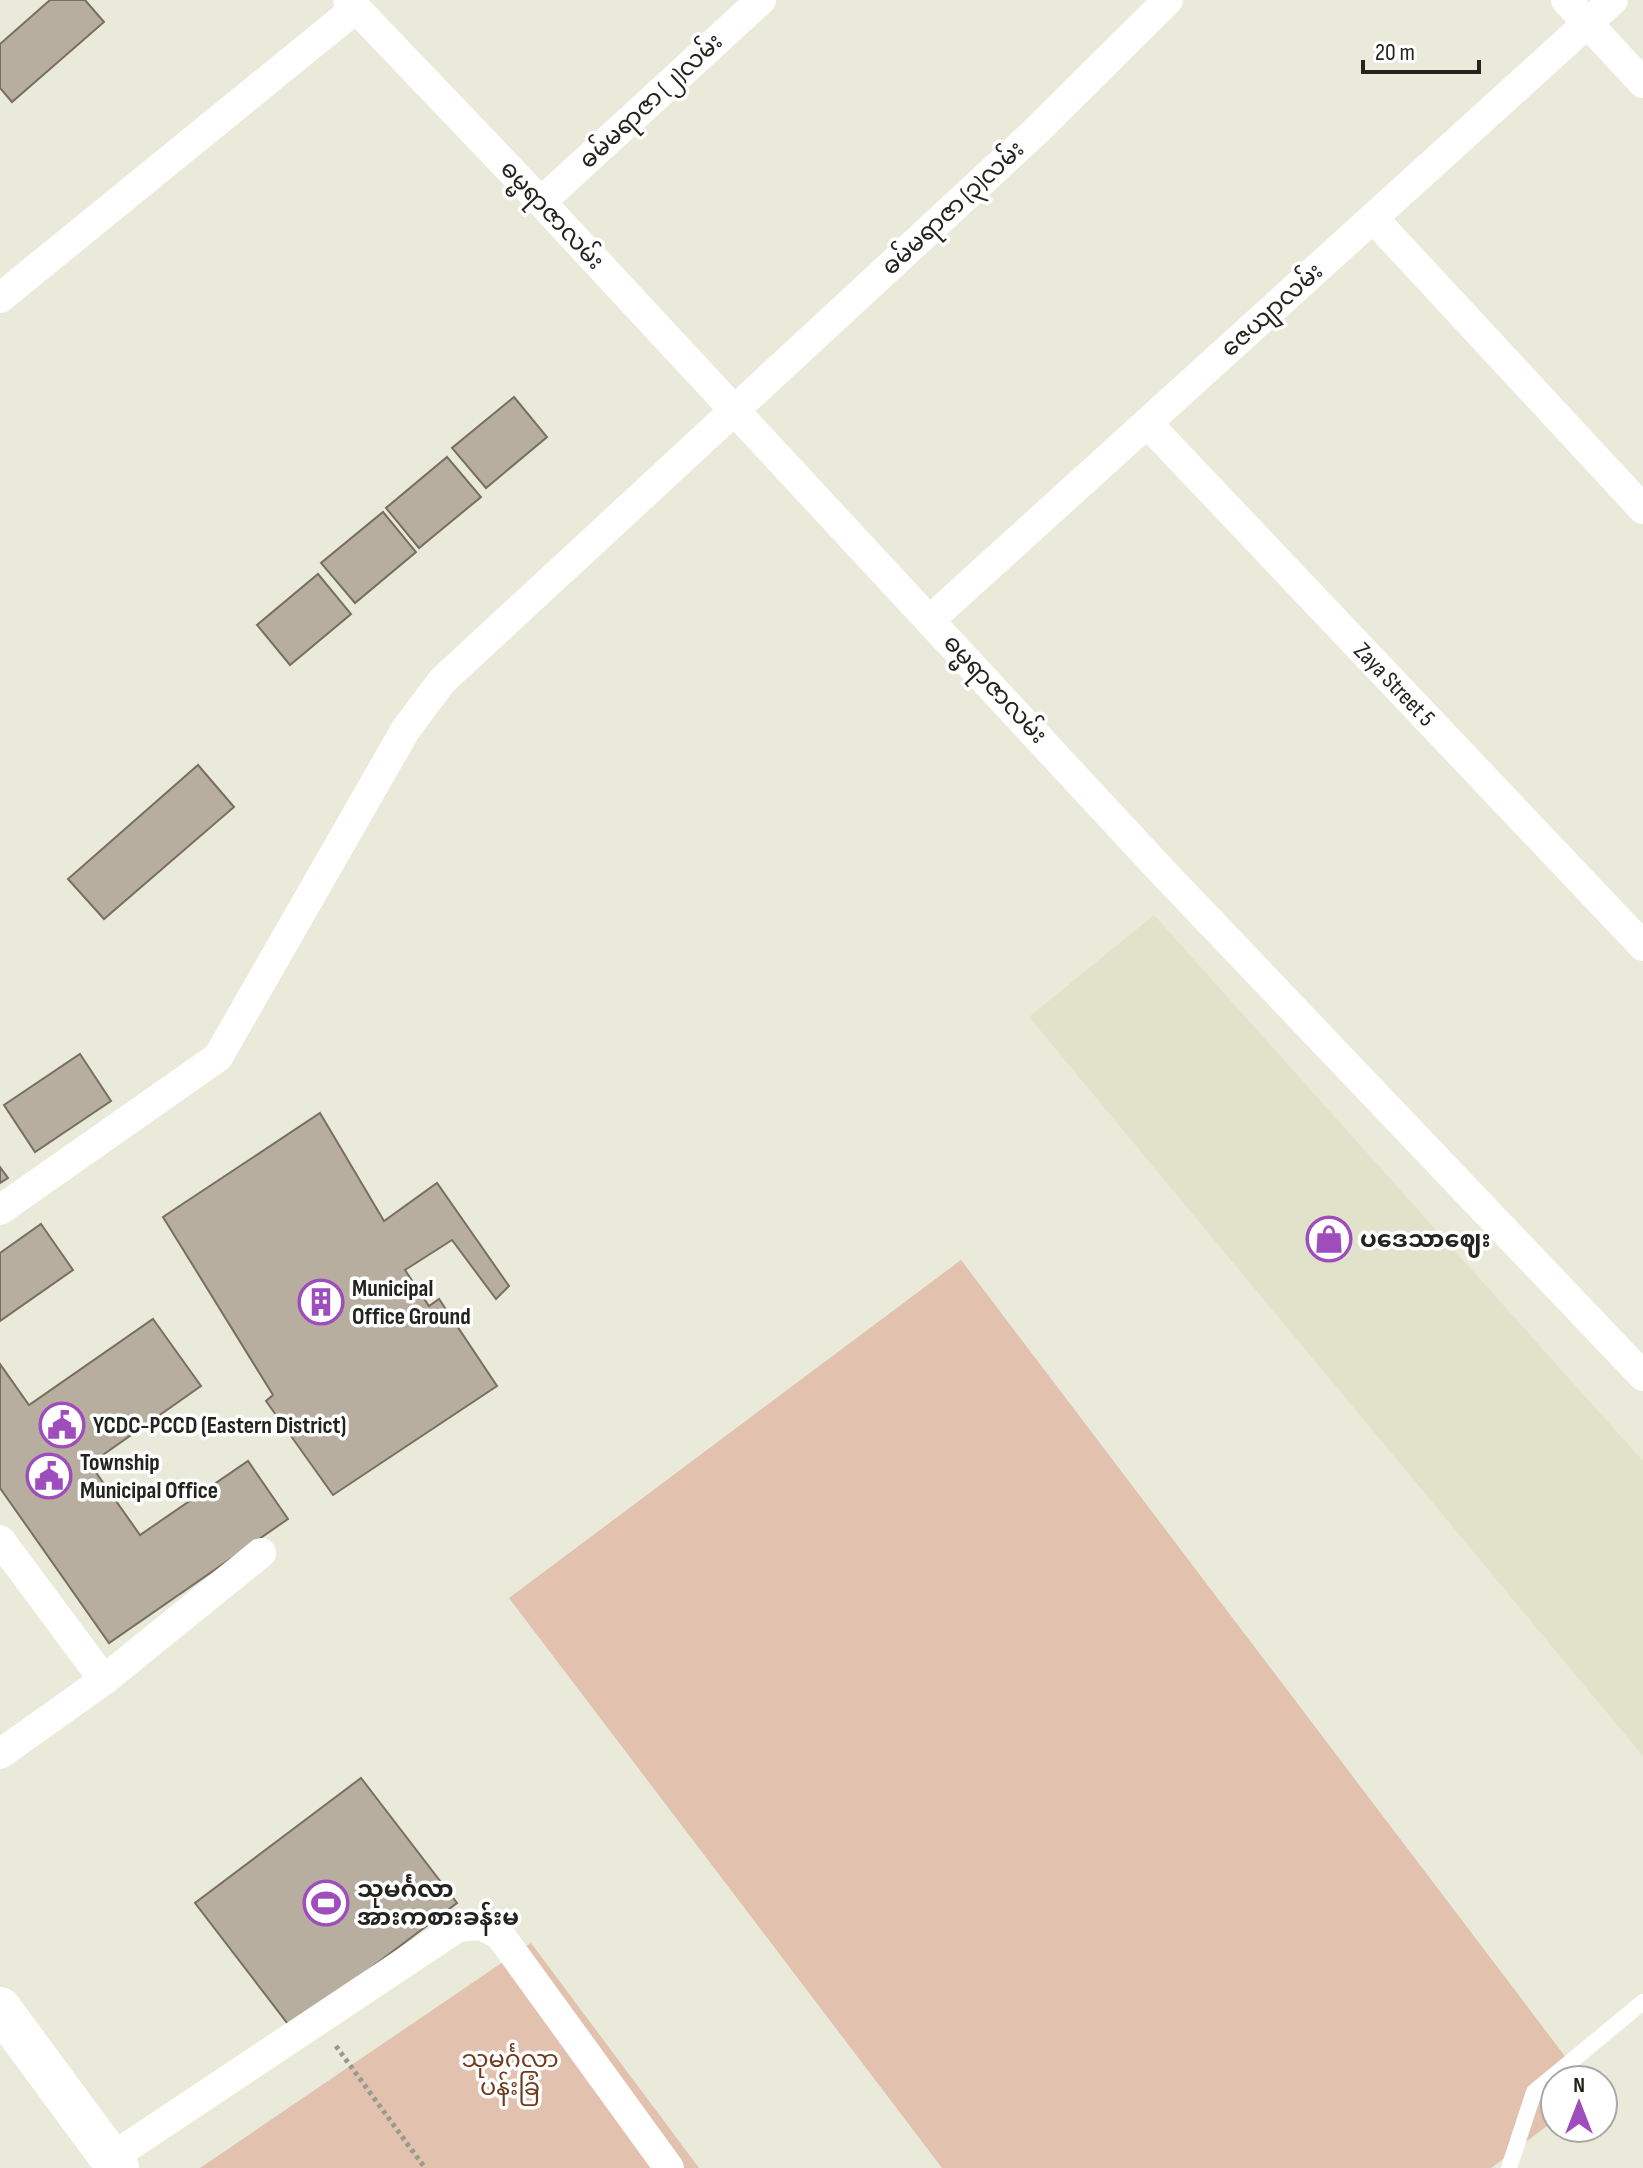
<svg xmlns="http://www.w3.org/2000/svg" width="1643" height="2168" font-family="'Sofia Sans Condensed','Noto Sans Myanmar',sans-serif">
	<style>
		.built { fill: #e0e3ca }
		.green { fill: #e2c1af }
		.building { fill: #b7ae9f; stroke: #786f62; stroke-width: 2 }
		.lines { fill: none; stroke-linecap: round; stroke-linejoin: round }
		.path { stroke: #999a8d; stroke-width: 5; stroke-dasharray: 4 4; stroke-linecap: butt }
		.service { stroke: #fff; stroke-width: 16 }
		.minor { stroke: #fff; stroke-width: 30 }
		.secondary { stroke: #fff; stroke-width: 42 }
		.labels { text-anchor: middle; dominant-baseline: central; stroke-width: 7; stroke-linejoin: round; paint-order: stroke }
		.street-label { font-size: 24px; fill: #23241d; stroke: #fff }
		.poi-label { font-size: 24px; font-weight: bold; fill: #23241d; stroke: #fff; text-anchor: start }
		.park-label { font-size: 24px; fill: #703b1c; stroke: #fff }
	</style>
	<rect width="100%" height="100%" fill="#e9ead9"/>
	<polygon class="built" points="1154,915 1643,1461 1643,1756 1029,1017"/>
	<g class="green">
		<polygon points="961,1260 1583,2080 1555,2080 1555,2120 1491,2168 942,2168 509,1598"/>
		<polygon points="531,1943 699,2168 200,2168"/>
	</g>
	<g class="building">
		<polygon points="50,0 85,0 104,22 12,102 0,88 0,44"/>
		<polygon points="514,397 547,437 486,488 452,448"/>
		<polygon points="447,457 481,497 419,548 386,508"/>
		<polygon points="383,512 416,552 355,603 321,563"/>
		<polygon points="318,574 351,614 290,665 257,625"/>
		<polygon points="198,765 234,807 104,919 68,879"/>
		<polygon points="80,1054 111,1101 35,1152 4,1105"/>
		<polygon points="320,1113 384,1221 437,1183 509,1286 496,1299 452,1240 405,1270 429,1306 439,1299 497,1386 333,1495 266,1401 273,1395 163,1217"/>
		<polygon points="0,1167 8,1178 0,1183"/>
		<polygon points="41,1224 73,1270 0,1321 0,1253"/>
		<polygon points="153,1319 201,1386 90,1464 140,1535 248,1461 288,1519 109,1643 0,1488 0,1364 29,1405"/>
		<polygon points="361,1778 457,1903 291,2028 195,1903"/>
	</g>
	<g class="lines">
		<polyline class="path" points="336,2046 425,2168"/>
		<polyline class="service" points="1509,2168 1534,2092 1643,2002"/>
		<g class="minor">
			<polyline points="348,0 541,202 1159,868 1643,1376"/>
			<polyline points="1566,0 1643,83"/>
			<polyline points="541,202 761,0"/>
			<polyline points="1373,218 1643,509"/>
			<polyline points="0,298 355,9"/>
			<path id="s1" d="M1147 423 1643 946"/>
			<polyline points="931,619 1613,0"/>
			<polyline points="0,1210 218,1057 406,729 442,681 1034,133 1168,0"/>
			<polyline points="0,1540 104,1680"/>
			<polyline points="0,1754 104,1680 261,1553"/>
			<polyline points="111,2158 458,1927 481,1925 500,1935 669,2168"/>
		</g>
		<polyline class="secondary" points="0,2008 118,2168"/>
	</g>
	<defs>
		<g id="shop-ring" transform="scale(2.3)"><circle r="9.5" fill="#fff" stroke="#9f4dbc" stroke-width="1.5"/><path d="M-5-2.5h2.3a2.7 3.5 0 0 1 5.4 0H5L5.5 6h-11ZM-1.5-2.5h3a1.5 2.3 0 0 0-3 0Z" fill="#9f4dbc"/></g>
		<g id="building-ring" transform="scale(2.3)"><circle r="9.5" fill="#fff" stroke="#9f4dbc" stroke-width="1.5"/><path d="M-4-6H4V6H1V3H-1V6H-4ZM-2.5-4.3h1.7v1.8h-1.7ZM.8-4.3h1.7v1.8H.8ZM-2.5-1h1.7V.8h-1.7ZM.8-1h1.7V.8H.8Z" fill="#9f4dbc"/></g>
		<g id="civic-ring" transform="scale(2.3)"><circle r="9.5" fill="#fff" stroke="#9f4dbc" stroke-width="1.5"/><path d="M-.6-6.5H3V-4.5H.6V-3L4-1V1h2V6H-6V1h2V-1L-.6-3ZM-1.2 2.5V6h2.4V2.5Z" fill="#9f4dbc"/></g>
		<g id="stadium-ring" transform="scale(2.3)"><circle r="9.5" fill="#fff" stroke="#9f4dbc" stroke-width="1.5"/><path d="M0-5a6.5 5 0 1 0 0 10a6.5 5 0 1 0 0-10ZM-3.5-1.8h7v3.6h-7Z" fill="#9f4dbc"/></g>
	</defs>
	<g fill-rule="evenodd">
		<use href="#shop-ring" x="1329" y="1239"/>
		<use href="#building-ring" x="321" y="1302"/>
		<use href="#civic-ring" x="62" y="1425"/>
		<use href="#civic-ring" x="49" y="1476"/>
		<use href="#stadium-ring" x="326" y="1903"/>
	</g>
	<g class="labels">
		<g class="street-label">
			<text transform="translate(651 101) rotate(-43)">ဓမ်မရာဇာ (၂)လမ်း</text>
			<text transform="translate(953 208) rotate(-43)">ဓမ်မရာဇာ (၃)လမ်း</text>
			<text transform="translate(552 215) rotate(47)">ဓမ္မရာဇာလမ်း</text>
			<text transform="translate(1272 310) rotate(-42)">ဇေယျာလမ်း</text>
			<text stroke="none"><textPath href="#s1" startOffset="360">Zaya Street 5</textPath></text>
			<text transform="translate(995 689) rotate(47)">ဓမ္မရာဇာလမ်း</text>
		</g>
		<g class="poi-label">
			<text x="1360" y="1239">ပဒေသာဈေး</text>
			<text x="352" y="1288">Municipal<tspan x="352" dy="28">Office Ground</tspan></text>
			<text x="93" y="1425">YCDC-PCCD (Eastern District)</text>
			<text x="80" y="1462">Township<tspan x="80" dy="28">Municipal Office</tspan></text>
			<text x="357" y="1889">သုမင်္ဂလာ<tspan x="357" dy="28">အားကစားခန်းမ</tspan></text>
		</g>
		<g class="park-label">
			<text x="510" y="2059">သုမင်္ဂလာ<tspan x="510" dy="28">ပန်းခြံ</tspan></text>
		</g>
	</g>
	<g transform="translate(1579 2104)"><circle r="38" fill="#ffffff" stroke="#a7a7a5" stroke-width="2"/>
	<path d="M0-6L14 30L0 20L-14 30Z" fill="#9f4dbc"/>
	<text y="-12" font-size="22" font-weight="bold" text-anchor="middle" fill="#23241d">N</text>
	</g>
	<path d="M1363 60v12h116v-12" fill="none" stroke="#23241d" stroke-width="4"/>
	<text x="1375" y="60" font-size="24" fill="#23241d" stroke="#ffffff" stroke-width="6" paint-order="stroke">20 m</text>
</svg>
